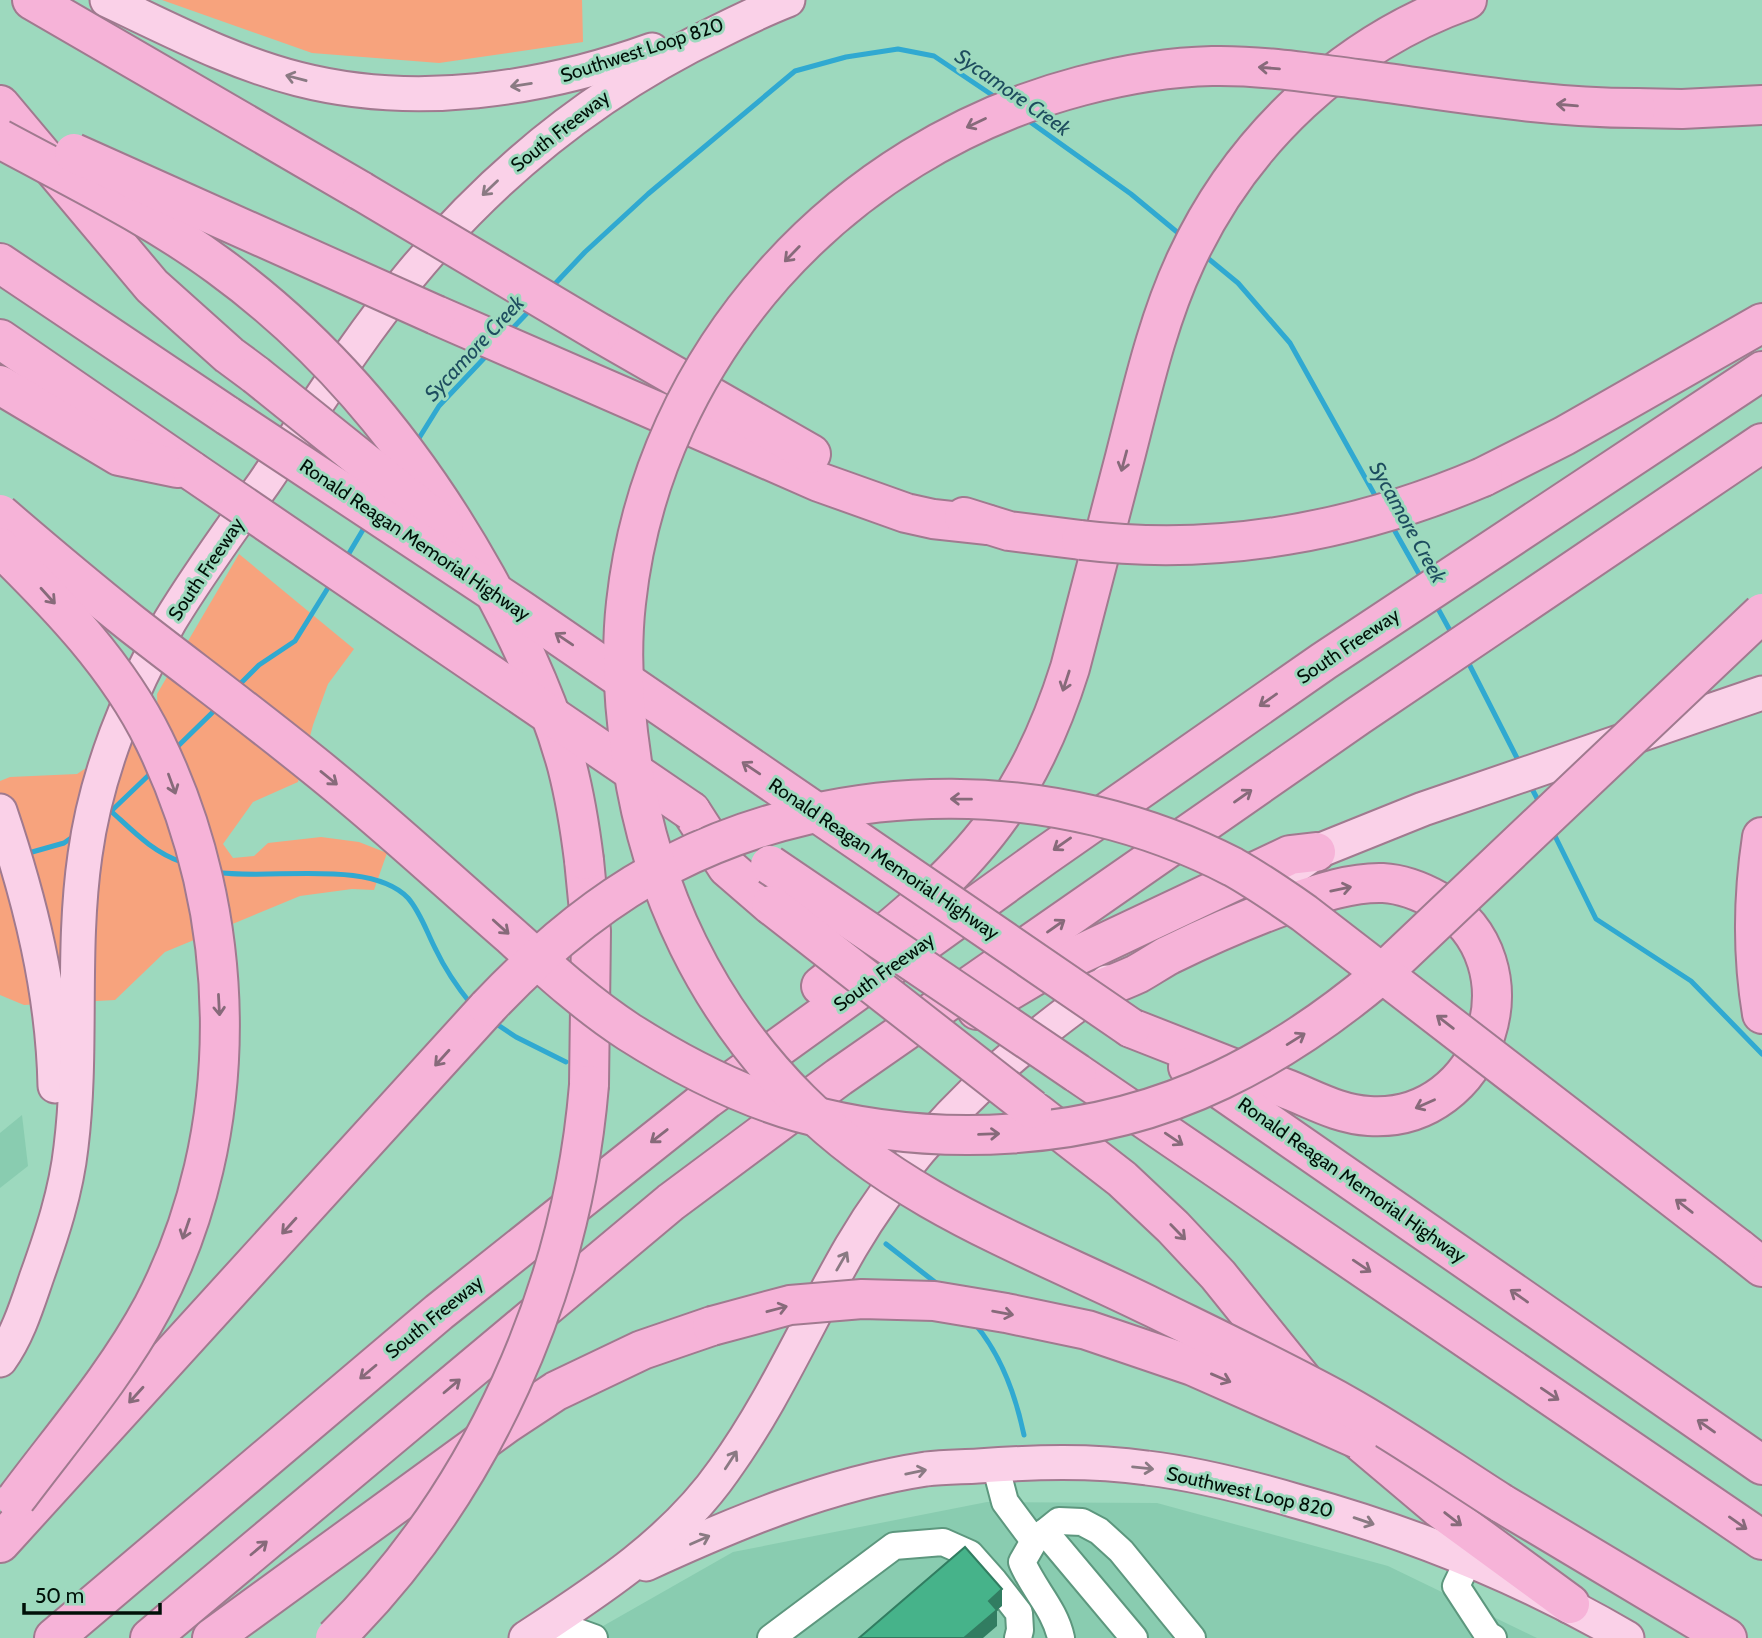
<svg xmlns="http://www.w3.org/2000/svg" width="1762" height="1638" font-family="Cabin,sans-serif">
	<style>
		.built { fill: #89ccb0 }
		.green { fill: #f7a37d }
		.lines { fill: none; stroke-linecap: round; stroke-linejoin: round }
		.stream { stroke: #30a9d1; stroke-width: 5 }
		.minor-casing { stroke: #5d977e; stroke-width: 30 }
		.major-casing { stroke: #a07a8f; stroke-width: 37 }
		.highway-casing { stroke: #a07a8f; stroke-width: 42 }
		.minor { stroke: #fff; stroke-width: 26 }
		.major { stroke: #fad1e8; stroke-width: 33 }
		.highway { stroke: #f6b3d8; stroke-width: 38 }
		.highway-bridge-casing { stroke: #a07a8f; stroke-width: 42; stroke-linecap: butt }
		.highway-bridge { stroke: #f6b3d8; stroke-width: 38 }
		.shaded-wall { fill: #317d61 }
		.building { fill: #46b38a; stroke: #317d61; stroke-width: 2 }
		.oneway { stroke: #876a7a }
		.oneway2 { stroke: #8a7a83 }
		.labels { text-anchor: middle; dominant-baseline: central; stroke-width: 6; stroke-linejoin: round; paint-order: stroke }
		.street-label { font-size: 19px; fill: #001008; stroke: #9dd9be }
		.water-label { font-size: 21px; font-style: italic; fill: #1e4d5f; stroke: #9dd9be }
	</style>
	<rect width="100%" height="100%" fill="#9dd9be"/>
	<g class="built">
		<polygon points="22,1115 28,1166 0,1188 0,1133"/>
		<polygon points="987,1502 1157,1503 1388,1566 1537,1638 582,1638 733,1552"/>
	</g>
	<g class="green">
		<polygon points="162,0 582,0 583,42 439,63 312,53"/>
		<polygon points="239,554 354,649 328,684 313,725 298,782 253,802 223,844 233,858 254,856 268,843 321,837 359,842 387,853 374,890 352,889 300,896 165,952 115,1000 24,1005 0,995 0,781 10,777 77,774 158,720 157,694"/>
	</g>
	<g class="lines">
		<g class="stream">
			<polyline points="1026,119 1131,194 1183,237"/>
			<polyline points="1204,255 1238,283 1290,343 1377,499"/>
			<polyline points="551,288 585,252 648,194 795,71 846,57 898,49 934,56 998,99"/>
			<polyline points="510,331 532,308"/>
			<polyline points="416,443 439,406 489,353"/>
			<polyline points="1392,526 1423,581"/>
			<polyline points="345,560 367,523"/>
			<polyline points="1436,605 1453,636"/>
			<polyline points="1467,660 1520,764"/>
			<polyline points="236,688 259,665 295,641 331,583"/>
			<polyline points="174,750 217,708"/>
			<polyline points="1530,785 1540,804"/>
			<path d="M112 812C134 832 154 853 182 862"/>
			<polyline points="106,816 152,772"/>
			<polyline points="1553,832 1596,919 1691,981 1762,1054"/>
			<polyline points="25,854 64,843 74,836"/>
			<path d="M215 872C268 881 370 858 408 898 421 913 427 933 436 950 445 969 458 988 471 1004"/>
			<polyline points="492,1021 516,1037 566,1062"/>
			<polyline points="886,1244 940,1286"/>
			<path d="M975 1324C1001 1355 1016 1397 1024 1435"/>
		</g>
		<g class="minor-casing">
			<g id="minor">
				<polyline points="995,1464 1005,1502 1034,1541"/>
				<polyline points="1045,1532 1134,1638"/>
				<polyline points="1469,1559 1456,1586 1488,1635 1493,1638"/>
				<polyline points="550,1622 594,1638"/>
				<polyline points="771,1638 894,1546 943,1542 970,1554 994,1581 1019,1613 1020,1630 1018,1638"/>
				<path d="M1061 1638C1055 1609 1033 1589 1022 1562L1034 1541 1059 1521 1082 1522 1099 1531 1121 1551 1192 1638"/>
			</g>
		</g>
		<g class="major-casing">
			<g id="major">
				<path d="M107 0C169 29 231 62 298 79 415 109 540 90 652 50"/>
				<path d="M0 811C30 900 53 991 55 1086"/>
				<polyline points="1296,866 1316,852 1423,809 1762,693"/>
				<path d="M0 1360C18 1335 27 1305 37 1276 52 1234 66 1192 71 1147 83 1050 71 952 85 855 96 774 129 692 170 621 199 573 232 528 264 483 311 414 355 342 408 278 494 173 597 90 720 31 742 20 765 9 788 0"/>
				<path d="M646 1564C735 1523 828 1484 926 1469 943 1467 961 1467 978 1466 1034 1462 1091 1460 1147 1468 1197 1474 1248 1487 1296 1501 1412 1533 1523 1577 1627 1638"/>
				<path d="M526 1638C598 1591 674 1542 724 1470 774 1401 808 1321 851 1247 898 1167 962 1097 1035 1038 1058 1018 1084 1001 1107 982"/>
			</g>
		</g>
		<g class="highway-casing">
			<g id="highway">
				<polyline points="32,0 361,191"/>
				<polyline points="0,105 152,286 229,355 256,375"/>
				<polyline points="1636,108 1682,109 1762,105"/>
				<polyline points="0,263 228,416"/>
				<polyline points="436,315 819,482 906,513 933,519 988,525"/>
				<polyline points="600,333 811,454"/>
				<polyline points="0,339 192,471"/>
				<polyline points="0,385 119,456 177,468"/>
				<polyline points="1483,477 1564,436 1762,323"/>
				<polyline points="964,517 1009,531 1081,540"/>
				<polyline points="691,811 727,867 771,905"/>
				<path d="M1762 837C1753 896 1752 954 1762 1014"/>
				<polyline points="584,860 591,931 589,1085"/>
				<path d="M821 986C885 933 954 882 1002 813 1033 768 1054 719 1070 668 1088 598 1107 527 1125 457 1142 391 1157 322 1186 260 1241 141 1343 44 1467 0"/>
				<path d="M1098 990C1111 985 1124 980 1137 974 1148 968 1158 961 1169 955 1208 936 1249 918 1291 903 1320 893 1352 882 1383 883 1402 884 1422 892 1438 901 1540 962 1486 1124 1369 1116 1337 1114 1313 1099 1284 1088 1233 1068 1182 1048 1131 1028"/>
				<polyline points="977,1010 1038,974 1290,855 1316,852"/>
				<polyline points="1188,1067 1762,1465"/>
				<polyline points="1077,1073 1762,1540"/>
				<polyline points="1037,1113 1122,1179 1173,1227 1218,1275 1322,1404 1356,1438 1439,1508 1570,1604"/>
				<polyline points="1738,1248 1762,1267"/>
				<polyline points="1501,1503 1727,1638"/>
				<polyline points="0,1543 488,1007"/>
				<polyline points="54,1638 439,1312 707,1099 1043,857 1324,661 1762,371"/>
				<polyline points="150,1638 671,1202 839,1077 1358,716 1762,443"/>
				<polyline points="212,1638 506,1424 556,1391 642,1350 712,1326"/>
			</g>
		</g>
		<use href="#minor" class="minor"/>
		<use href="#major" class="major"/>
		<use href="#highway" class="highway"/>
		<g class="highway-bridge-casing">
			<g id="highway-bridge">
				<path d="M0 139C74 179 151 216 219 266 333 349 418 455 486 577 519 637 549 700 567 766 575 797 580 828 584 860"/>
				<polyline points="74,153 436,315"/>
				<polyline points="361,191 600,333"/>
				<polyline points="256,375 444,526"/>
				<polyline points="228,416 521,610 1131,1028"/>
				<polyline points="192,471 691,811"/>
				<path d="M0 514C43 551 87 588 132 624 204 680 279 735 350 795 404 840 456 888 509 934 548 969 586 1004 629 1032 681 1065 739 1095 798 1112 935 1150 1092 1142 1221 1080 1278 1053 1329 1018 1377 978L1762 613"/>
				<path d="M1081 540C1219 557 1356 531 1483 477"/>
				<path d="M0 547C58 604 118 666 154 740 240 915 244 1132 153 1306 116 1375 63 1436 16 1499"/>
				<polyline points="770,865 1077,1073"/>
				<polyline points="771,905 1032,1109"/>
				<path d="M488 1007C541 951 601 899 671 864 845 776 1059 777 1233 867 1258 881 1281 897 1304 913L1738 1248"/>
				<polyline points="712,1326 790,1305 862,1299 934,1301 1006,1313 1087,1330 1193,1366 1358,1439"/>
				<path d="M1501 1503C1449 1470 1398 1434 1344 1404 1282 1370 1217 1339 1154 1308 1028 1246 902 1203 800 1101 707 1008 651 891 632 762 624 709 620 656 626 603 653 353 841 149 1081 86 1123 75 1168 67 1212 66 1261 65 1309 73 1358 79 1450 91 1543 108 1636 108"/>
				<path d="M335 1638C482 1493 572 1290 589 1085"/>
			</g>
		</g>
		<use href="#highway-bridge" class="highway-bridge"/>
	</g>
	<g class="shaded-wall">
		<polygon points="1002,1589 1002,1606 989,1617 989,1601"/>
		<polygon points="997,1610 997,1626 983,1638 964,1638"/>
	</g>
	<polygon class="building" points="965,1547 1002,1589 989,1601 997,1610 964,1638 859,1638"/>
	<defs><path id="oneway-shaft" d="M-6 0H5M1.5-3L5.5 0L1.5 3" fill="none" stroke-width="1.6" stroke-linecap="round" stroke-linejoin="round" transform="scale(1.75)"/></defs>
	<g class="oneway">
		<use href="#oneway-shaft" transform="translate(1269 68) rotate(-175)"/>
		<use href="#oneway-shaft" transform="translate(1567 105) rotate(-175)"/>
		<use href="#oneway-shaft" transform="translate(976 123) rotate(155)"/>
		<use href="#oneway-shaft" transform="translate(792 254) rotate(134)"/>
		<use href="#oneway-shaft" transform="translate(1124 461) rotate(105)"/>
		<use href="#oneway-shaft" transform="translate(48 596) rotate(48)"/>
		<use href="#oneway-shaft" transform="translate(564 639) rotate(-146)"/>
		<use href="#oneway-shaft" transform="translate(1066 681) rotate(108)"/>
		<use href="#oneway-shaft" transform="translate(1268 700) rotate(145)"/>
		<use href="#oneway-shaft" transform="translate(751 768) rotate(-146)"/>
		<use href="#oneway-shaft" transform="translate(329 778) rotate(39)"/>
		<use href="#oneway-shaft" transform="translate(172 784) rotate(70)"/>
		<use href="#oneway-shaft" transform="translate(1243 796) rotate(-35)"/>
		<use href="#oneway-shaft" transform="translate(961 799) rotate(-179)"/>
		<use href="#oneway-shaft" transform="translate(1062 844) rotate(145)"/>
		<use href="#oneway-shaft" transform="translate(1341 889) rotate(-12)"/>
		<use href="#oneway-shaft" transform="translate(1056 926) rotate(-35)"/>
		<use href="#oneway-shaft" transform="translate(501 927) rotate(42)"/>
		<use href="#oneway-shaft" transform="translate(219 1005) rotate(87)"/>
		<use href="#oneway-shaft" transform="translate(1445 1022) rotate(-142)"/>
		<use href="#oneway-shaft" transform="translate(1296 1039) rotate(-32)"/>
		<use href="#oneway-shaft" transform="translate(442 1058) rotate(132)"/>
		<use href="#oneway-shaft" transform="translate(1425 1104) rotate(156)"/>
		<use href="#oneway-shaft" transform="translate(989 1134) rotate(-2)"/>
		<use href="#oneway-shaft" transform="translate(659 1136) rotate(142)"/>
		<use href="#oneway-shaft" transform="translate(1174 1139) rotate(34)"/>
		<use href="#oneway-shaft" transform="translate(1684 1206) rotate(-142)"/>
		<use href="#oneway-shaft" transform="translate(289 1226) rotate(132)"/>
		<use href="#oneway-shaft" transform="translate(186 1229) rotate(109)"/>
		<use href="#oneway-shaft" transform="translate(1178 1232) rotate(46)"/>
		<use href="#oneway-shaft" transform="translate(1362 1266) rotate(34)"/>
		<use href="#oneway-shaft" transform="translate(1519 1296) rotate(-145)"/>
		<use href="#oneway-shaft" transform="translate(777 1309) rotate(-15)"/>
		<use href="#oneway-shaft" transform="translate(1003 1313) rotate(10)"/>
		<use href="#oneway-shaft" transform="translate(368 1372) rotate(140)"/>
		<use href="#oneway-shaft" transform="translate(1221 1378) rotate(23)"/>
		<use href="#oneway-shaft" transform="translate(452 1386) rotate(-40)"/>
		<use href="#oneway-shaft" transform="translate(1550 1394) rotate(34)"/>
		<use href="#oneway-shaft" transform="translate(136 1395) rotate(132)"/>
		<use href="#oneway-shaft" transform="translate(1706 1426) rotate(-145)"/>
		<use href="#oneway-shaft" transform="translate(1453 1519) rotate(38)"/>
		<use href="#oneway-shaft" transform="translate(1738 1523) rotate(35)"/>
		<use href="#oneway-shaft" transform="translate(259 1548) rotate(-40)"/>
	</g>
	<g class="oneway2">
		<use href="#oneway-shaft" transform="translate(296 78) rotate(-165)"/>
		<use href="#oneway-shaft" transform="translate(521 85) rotate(171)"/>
		<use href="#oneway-shaft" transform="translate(490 188) rotate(136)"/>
		<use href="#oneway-shaft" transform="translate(842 1261) rotate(-60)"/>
		<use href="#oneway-shaft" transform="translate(731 1460) rotate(-57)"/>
		<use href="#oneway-shaft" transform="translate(1143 1468) rotate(6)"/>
		<use href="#oneway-shaft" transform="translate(916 1472) rotate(-12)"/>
		<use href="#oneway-shaft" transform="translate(1364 1521) rotate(19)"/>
		<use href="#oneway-shaft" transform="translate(700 1540) rotate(-24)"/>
	</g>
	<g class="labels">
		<g class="street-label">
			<text transform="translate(642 50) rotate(-18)">Southwest Loop 820</text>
			<text transform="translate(560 131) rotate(-38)">South Freeway</text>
			<text transform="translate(415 540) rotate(34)">Ronald Reagan Memorial Highway</text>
			<text transform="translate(206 569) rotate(-56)">South Freeway</text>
			<text transform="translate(1348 646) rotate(-34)">South Freeway</text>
			<text transform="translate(884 859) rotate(34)">Ronald Reagan Memorial Highway</text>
			<text transform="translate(884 972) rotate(-36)">South Freeway</text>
			<text transform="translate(1352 1180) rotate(35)">Ronald Reagan Memorial Highway</text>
			<text transform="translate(434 1317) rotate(-39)">South Freeway</text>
			<text transform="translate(1250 1492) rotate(13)">Southwest Loop 820</text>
		</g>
		<g class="water-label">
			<text transform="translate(1013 92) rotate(35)">Sycamore Creek</text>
			<text transform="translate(474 348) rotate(-47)">Sycamore Creek</text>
			<text transform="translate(1408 522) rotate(61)">Sycamore Creek</text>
		</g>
	</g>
	<path d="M24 1603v10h136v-10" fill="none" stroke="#001008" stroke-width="3.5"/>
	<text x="35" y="1603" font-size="21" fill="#001008" stroke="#9dd9be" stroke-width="5" paint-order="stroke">50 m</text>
</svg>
